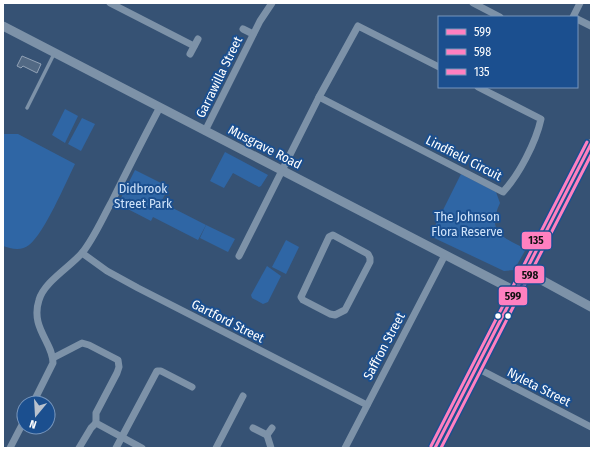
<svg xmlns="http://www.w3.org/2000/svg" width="594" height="451" font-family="'Fira Sans Condensed',sans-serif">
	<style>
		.green { fill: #2f66a5 }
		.building { fill: #526984; stroke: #92a2b6 }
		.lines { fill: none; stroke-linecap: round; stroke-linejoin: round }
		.service { stroke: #7d92a8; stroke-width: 3.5 }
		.minor { stroke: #7d92a8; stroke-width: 7 }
		.tertiary { stroke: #7d92a8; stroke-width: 9 }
		.secondary { stroke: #798da4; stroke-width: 10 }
		.bus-1-casing { stroke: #1b4f8f; stroke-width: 6 }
		.bus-2-casing { stroke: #1b4f8f; stroke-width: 6 }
		.bus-3-casing { stroke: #1b4f8f; stroke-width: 6 }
		.bus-1 { stroke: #ff80c0; stroke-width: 3 }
		.bus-2 { stroke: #ff80c0; stroke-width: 3 }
		.bus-3 { stroke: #ff80c0; stroke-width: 3 }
		.bus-dot { fill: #fff; stroke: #1b4f8f; stroke-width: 1.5 }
		.labels { text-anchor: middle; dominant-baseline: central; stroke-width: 4; stroke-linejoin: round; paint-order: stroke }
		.street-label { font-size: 13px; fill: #fff; stroke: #1b4f8f }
		.park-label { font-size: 13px; fill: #cfe3fa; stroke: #1b4f8f }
		.line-badge { stroke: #1b4f8f; stroke-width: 1.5 }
		.pale-badge-label { font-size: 11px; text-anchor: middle; font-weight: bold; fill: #111 }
	</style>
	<rect width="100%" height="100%" fill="#365274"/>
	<g class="green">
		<polygon points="65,109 78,116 65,143 52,135"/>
		<polygon points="82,118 95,124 81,151 68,144"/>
		<path d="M3 134H18L75 164C66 182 44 234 29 245 22 251 11 249 3 246Z"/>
		<polygon points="225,152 268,175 261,186 259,187 233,173 224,188 210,181"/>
		<polygon points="135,170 169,187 161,202 206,225 198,240 153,217 151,221 118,204"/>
		<path d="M461 174 496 192 500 203C486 233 503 237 526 249L514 270 504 271 430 236Z"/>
		<polygon points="206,225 235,239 228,252 200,238"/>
		<polygon points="286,240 299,247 286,274 272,267"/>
		<polygon points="267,266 281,276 268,302 263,304 252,298 251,295"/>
	</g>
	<polygon class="building" points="22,56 41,64 37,73 23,66 21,68 17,66"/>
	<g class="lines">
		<polyline class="service" points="27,108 54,54"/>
		<g class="minor">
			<polyline points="110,3 194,46"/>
			<polyline points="473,3 500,17"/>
			<polyline points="573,17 580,3"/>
			<polyline points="577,19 591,26"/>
			<polyline points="243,29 253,34"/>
			<polyline points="190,54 198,39"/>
			<path d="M319 97 503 192C519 175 536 142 541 119L478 87"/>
			<polyline points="205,131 260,21 272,3"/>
			<polygon points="333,235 368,254 370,258 370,262 345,310 335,315 330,314 303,300 301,297 329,237"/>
			<polyline points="82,253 107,271 138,288 367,405"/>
			<polyline points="239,256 319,97 358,26 439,67"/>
			<polyline points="53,358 82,343 89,345 118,360 119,367 117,373 96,413 96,423 142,448"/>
			<polyline points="477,368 591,427"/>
			<path d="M33 403 53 363C53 342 30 328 39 300 44 282 70 267 82 253 94 238 102 219 111 203 127 171 143 139 160 107"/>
			<polyline points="253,428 267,435 272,428"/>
			<polyline points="267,435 271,448"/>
			<polyline points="10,448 24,421"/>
			<polyline points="79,448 91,428 96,423"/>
			<polyline points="116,448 157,371 161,371 192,387"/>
			<polyline points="216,448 243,396"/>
			<polyline points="345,448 445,255"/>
		</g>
		<g class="tertiary">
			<polyline points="3,26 515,291"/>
			<polyline points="525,271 591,307"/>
		</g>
		<polyline class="secondary" points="435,448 591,144"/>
		<g class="bus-1-casing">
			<polyline id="bus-1" points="435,448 591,144"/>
		</g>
		<g class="bus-2-casing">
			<polyline id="bus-2" points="441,448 591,155"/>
		</g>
		<g class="bus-3-casing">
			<polyline id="bus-3" points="431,446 587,142"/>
		</g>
		<use href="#bus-1" class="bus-1"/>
		<use href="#bus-2" class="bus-2"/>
		<use href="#bus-3" class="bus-3"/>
	</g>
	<g class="bus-dot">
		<circle cx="498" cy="316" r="3.5"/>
		<circle cx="508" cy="316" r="3.5"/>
	</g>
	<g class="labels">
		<g class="street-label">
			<text transform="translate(219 77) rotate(-64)">Garrawilla Street</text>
			<text transform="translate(265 147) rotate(27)">Musgrave Road</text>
			<text transform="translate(464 158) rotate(27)">Lindfield Circuit</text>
			<text transform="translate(228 321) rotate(27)">Gartford Street</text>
			<text transform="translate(384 346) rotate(-62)">Saffron Street</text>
			<text transform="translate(539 387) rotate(27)">Nyleta Street</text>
		</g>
		<g class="park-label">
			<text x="143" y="188">Didbrook<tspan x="143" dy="15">Street Park</tspan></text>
			<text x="467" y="216">The Johnson<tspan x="467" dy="15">Flora Reserve</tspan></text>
		</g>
	</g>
	<g class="line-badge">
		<rect x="521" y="231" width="31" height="19" rx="4" fill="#ff80c0"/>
		<rect x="514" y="265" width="31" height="19" rx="4" fill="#ff80c0"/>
		<rect x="498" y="286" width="30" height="20" rx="4" fill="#ff80c0"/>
	</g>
	<g class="pale-badge-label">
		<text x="536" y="244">135</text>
		<text x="530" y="279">598</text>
		<text x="513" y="300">599</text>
	</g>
	<rect width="594" height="451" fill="none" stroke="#ffffff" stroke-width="8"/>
	<rect x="438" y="16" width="140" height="72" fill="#1b4f8f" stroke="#7695bc"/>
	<rect x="446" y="29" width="20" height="6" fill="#ff80c0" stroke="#7695bc"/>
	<text x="474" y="36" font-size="12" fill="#ffffff">599</text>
	<rect x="446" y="49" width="20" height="6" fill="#ff80c0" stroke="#7695bc"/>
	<text x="474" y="56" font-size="12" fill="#ffffff">598</text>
	<rect x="446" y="69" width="20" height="6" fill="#ff80c0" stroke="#7695bc"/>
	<text x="474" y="76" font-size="12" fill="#ffffff">135</text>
	<g transform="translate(36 415) rotate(198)"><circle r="19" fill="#1b4f8f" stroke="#7695bc"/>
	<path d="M0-3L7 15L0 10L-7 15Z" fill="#b9c2ce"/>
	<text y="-6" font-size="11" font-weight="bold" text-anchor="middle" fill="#ffffff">N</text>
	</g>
</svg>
